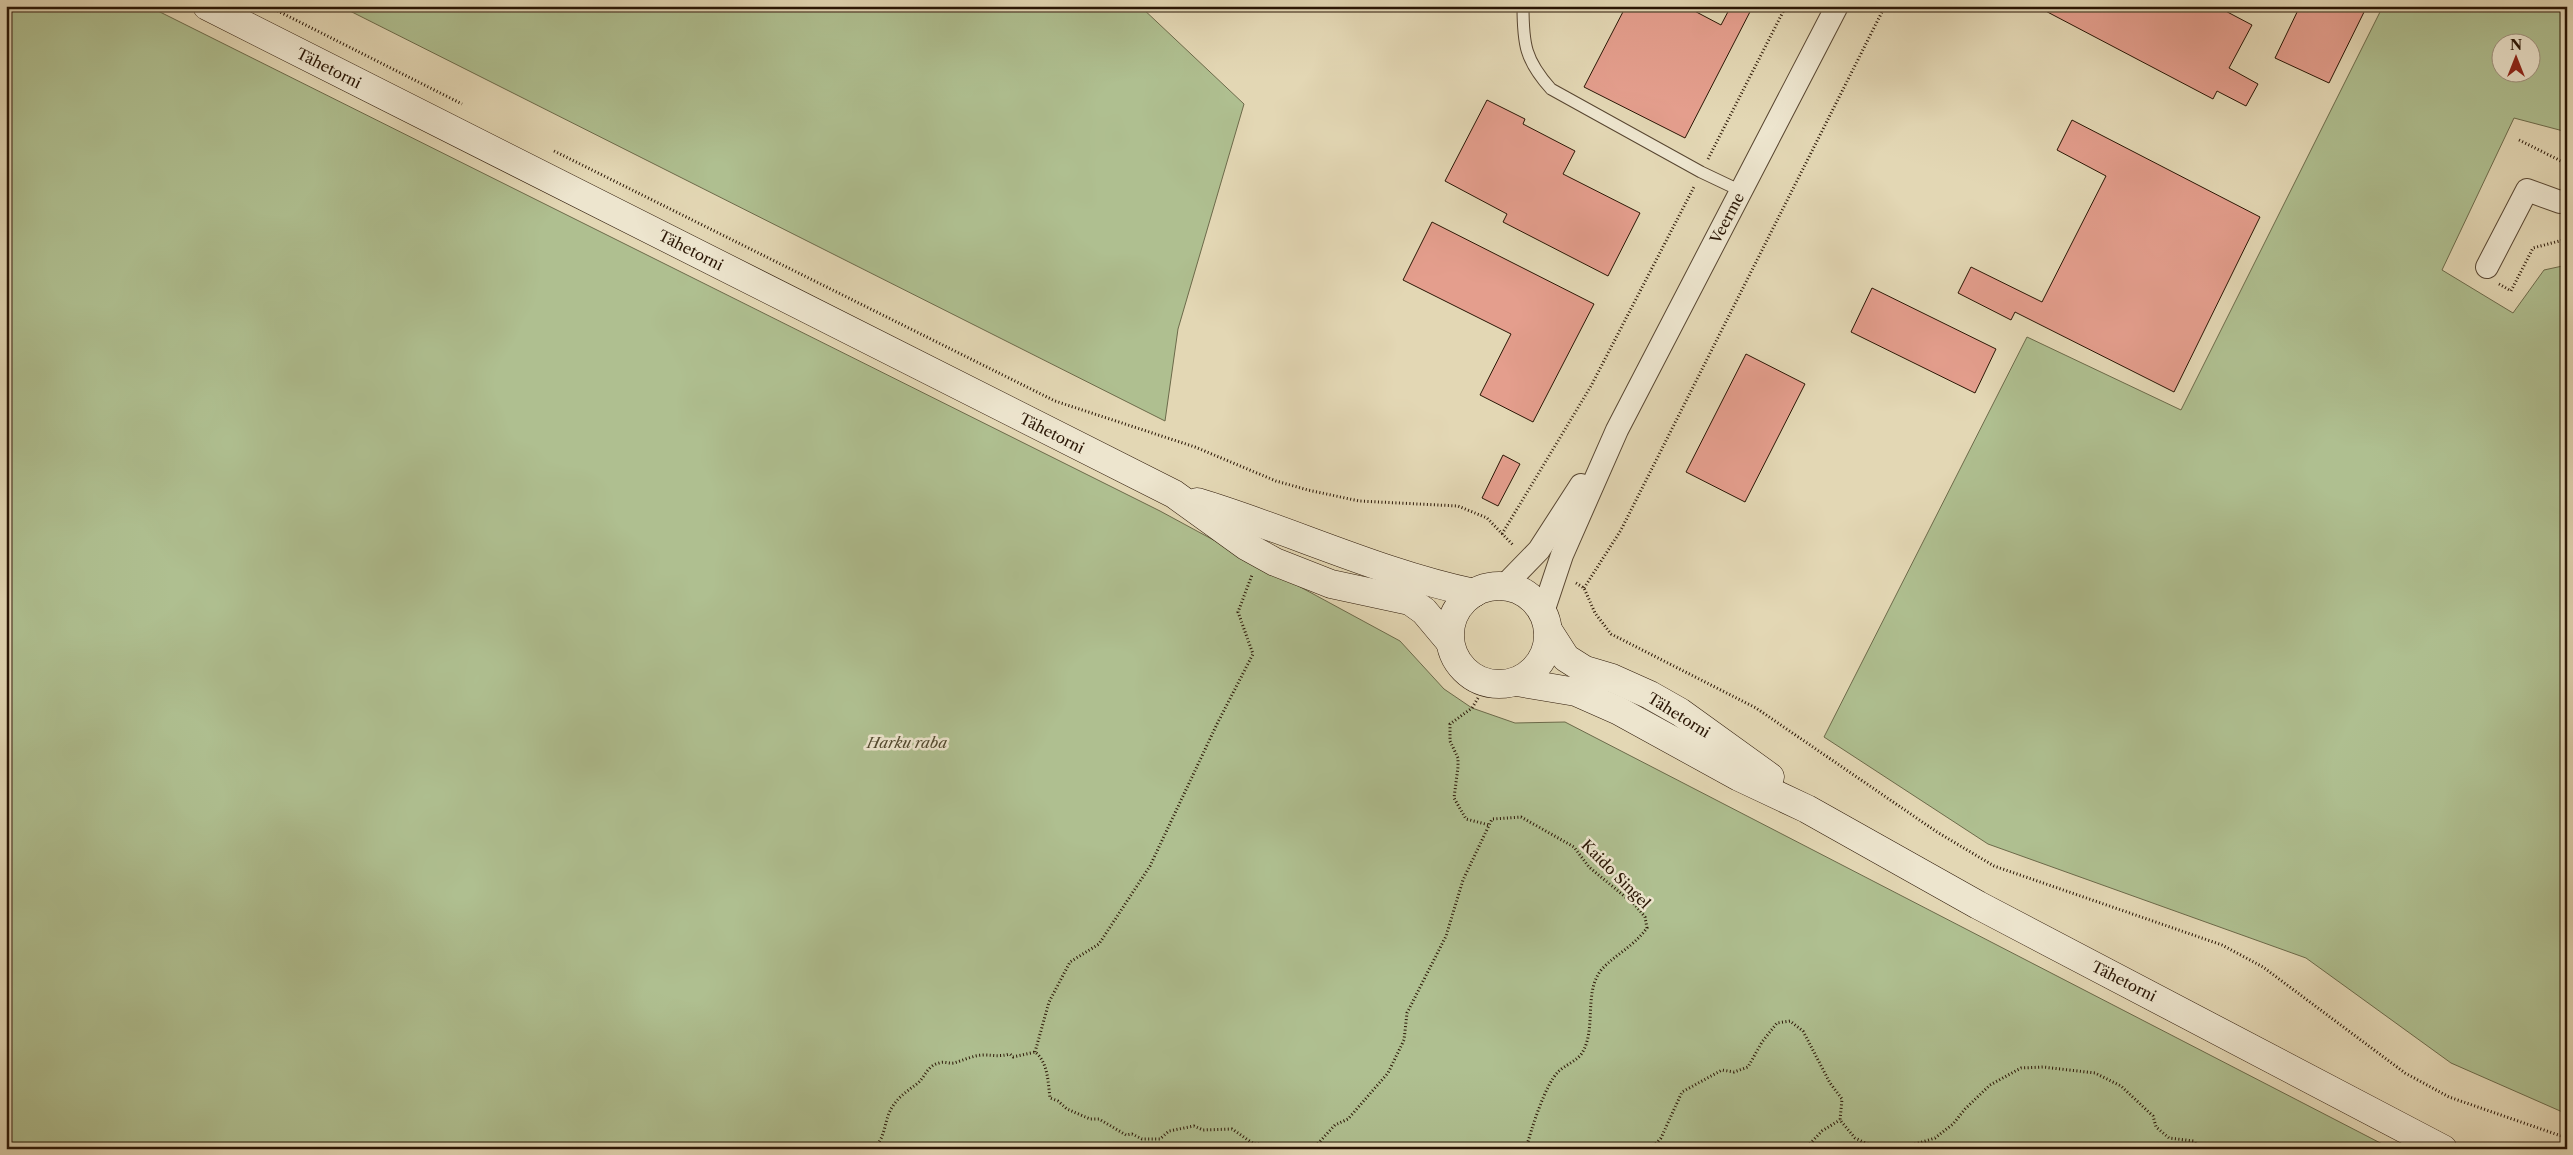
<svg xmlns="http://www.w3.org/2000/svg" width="2573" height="1155" font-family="'Libre Caslon Text',serif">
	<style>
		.green { fill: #afbf90; stroke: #6c6a4a; fill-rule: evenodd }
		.building { fill: #e49e8d; stroke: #2a1605 }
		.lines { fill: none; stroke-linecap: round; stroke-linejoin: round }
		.lane-casing { stroke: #584631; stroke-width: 13 }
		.street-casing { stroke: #584631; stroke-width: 24 }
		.secondary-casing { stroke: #2a1605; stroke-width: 29 }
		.path { stroke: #2a1605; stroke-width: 3; stroke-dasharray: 1 2.5; stroke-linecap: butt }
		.lane { stroke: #ede5ce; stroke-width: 11 }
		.street { stroke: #ede5ce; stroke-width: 22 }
		.secondary { stroke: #ede5ce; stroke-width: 28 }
		.labels { text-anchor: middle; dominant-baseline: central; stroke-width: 5; stroke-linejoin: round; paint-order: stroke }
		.street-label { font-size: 15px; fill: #2a1605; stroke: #ede5ce }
		.park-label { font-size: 15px; font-style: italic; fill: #52492f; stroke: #ede5ce }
	</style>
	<rect width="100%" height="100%" fill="#e3d7b4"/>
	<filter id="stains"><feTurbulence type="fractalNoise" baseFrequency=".004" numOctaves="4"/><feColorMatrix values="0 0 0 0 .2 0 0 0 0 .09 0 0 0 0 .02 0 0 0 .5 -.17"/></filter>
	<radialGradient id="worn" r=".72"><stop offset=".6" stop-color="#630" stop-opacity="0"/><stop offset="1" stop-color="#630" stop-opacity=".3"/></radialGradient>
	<g class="green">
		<polygon points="6,6 148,6 1160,511 1400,641 1444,689 1472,708 1515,723 1565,722 2392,1149 6,1149"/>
		<polygon points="340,6 1140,6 1244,104 1178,329 1165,421"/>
		<path d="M2383 6H2567V132L2514 118 2442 270 2513 313 2544 270 2567 265V1114L2451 1063 2306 958 1988 844 1824 737 2027 337 2181 410ZM2530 42V72H2500V42Z"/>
	</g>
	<g class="building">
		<polygon points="1626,6 1685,6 1721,25 1731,6 1753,6 1685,138 1584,87"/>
		<polygon points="2036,6 2216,6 2252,25 2229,68 2258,84 2246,106 2217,91 2213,99"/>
		<polygon points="2300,6 2367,6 2329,83 2275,58"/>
		<polygon points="1487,100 1525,119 1523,124 1575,151 1563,174 1640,213 1608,276 1503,222 1507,214 1445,181"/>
		<polygon points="2072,120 2260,217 2174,392 2015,312 2011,320 1958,293 1971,267 2042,302 2106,176 2057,150"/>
		<polygon points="1432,222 1594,304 1533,422 1480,395 1511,334 1403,280"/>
		<polygon points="1872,288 1996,349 1975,393 1851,332"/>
		<polygon points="1746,354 1805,384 1745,502 1686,472"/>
		<polygon points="1503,455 1520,464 1498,506 1482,498"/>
	</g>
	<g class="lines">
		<g class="lane-casing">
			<path id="lane" d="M1523 6C1523 44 1525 60 1551 89L1701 172 1741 191"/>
		</g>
		<g class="street-casing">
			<g id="street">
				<polyline points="2487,267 2527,190 2560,202 2567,200"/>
				<polyline points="1504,586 1539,550 1581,485"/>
				<polyline points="1543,612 1562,555 1617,430 1837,6"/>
			</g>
		</g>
		<g class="secondary-casing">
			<g id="secondary">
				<polyline points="207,6 1174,494 1246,546 1275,562 1331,584 1410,601 1424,611 1450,642"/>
				<path d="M1197 502C1290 530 1379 573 1474 593"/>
				<circle cx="1499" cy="635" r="49"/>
				<polyline points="1548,630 1566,658 1585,670 1612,678 1650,695 1680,712 1770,777"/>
				<polyline points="1517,682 1576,692 1619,711 1739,777 1807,809 1978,905 2443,1149"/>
			</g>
		</g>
		<g class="path">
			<polyline points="268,6 462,104"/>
			<polyline points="2519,140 2567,164"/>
			<polyline points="554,151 1055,401 1195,447 1276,481 1308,490 1359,501 1458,506 1487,518 1513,545"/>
			<polyline points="1708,159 1786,6"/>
			<polyline points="2499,284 2511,291 2533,248 2567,239"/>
			<polyline points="1502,534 1591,386 1695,185"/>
			<polyline points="1576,583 1584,588 1595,613 1611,634 1756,708 1937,832 1994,866 2222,945 2263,967 2405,1073 2449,1097 2567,1138"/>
			<polyline points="1584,588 1621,530 1885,6"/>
			<polyline points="1478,698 1472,708 1450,724 1450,741 1458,758 1458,767 1454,798 1466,819 1489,825"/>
			<polyline points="1035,1052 1049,1002 1070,962 1099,944 1150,866 1217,724 1253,654 1238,612 1252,575"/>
			<path d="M872 1149C887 1139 883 1120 893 1106 899 1096 909 1090 918 1083 925 1077 927 1066 939 1063 944 1061 949 1064 954 1063 964 1060 974 1055 984 1055 994 1055 999 1057 1010 1054L1013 1057 1035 1052C1048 1062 1048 1082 1050 1098L1058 1101 1067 1109 1090 1119H1099L1126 1135 1132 1134 1142 1139H1160L1169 1131 1194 1126 1203 1130 1232 1129 1254 1144H1260L1267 1149"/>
			<path d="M1313 1149 1335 1125 1348 1119 1388 1073 1404 1040 1407 1013 1446 936 1463 880 1492 819 1521 817 1574 847 1589 867 1635 905 1645 917 1647 928C1633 947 1616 954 1602 969 1583 991 1597 1029 1582 1053 1577 1061 1565 1065 1558 1072 1545 1085 1531 1130 1526 1149"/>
			<polyline points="1651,1149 1661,1138 1682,1092 1722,1070 1734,1072 1748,1067 1762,1042 1777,1023 1790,1021 1803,1031 1830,1083 1842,1099 1840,1120 1855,1138 1876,1148 1900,1148 1919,1143 1935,1138 1953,1124 1965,1109 1990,1085 2021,1068 2043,1067 2095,1073 2121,1086 2153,1116 2156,1127 2169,1138 2194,1141 2199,1149"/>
			<polyline points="1805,1149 1822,1131 1840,1120"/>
		</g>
		<use href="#lane" class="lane"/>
		<use href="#street" class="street"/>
		<use href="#secondary" class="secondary"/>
	</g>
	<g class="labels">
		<g class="street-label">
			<text transform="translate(329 68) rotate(27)">Tähetorni</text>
			<text transform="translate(1727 218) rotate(-62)">Veerme</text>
			<text transform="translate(691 250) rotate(27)">Tähetorni</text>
			<text transform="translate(1052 433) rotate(27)">Tähetorni</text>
			<text transform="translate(1679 715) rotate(32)">Tähetorni</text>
			<text transform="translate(1616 874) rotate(45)">Kaido Singel</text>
			<text transform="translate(2124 981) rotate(27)">Tähetorni</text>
		</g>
		<g class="park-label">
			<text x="907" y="742">Harku raba</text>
		</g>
	</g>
	<rect width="2573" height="1155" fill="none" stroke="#e3d7b4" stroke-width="25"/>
	<rect x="8" y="8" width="2558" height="1140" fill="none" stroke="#2a1605" stroke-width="2.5"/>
	<rect x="12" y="12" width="2548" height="1130" fill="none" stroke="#2a1605"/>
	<g transform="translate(2516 58)"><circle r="24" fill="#ede5ce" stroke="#9f927e"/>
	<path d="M0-4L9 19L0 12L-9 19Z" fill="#8f2418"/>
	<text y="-8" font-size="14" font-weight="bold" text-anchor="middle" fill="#2a1605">N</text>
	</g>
	<rect width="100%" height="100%" filter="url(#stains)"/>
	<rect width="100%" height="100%" fill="url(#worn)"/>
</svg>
